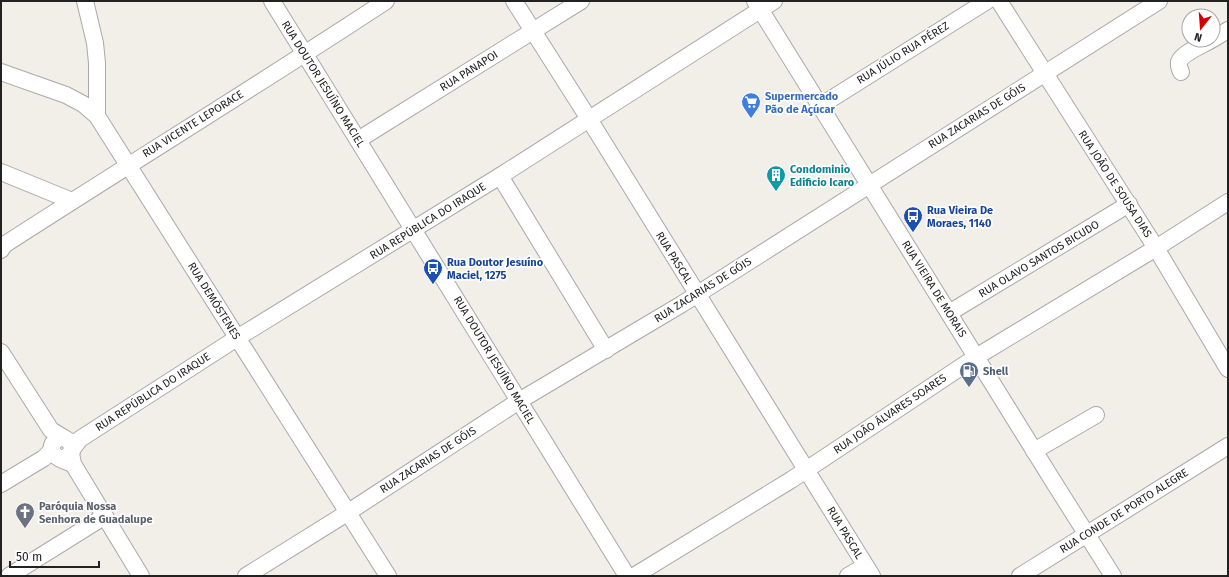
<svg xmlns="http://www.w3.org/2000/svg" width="1229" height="577" font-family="'Fira Sans',sans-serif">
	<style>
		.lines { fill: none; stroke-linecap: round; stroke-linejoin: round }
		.minor-casing { stroke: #a9a9a9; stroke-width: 18 }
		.minor { stroke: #fff; stroke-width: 16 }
		.labels { text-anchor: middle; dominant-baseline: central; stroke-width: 3.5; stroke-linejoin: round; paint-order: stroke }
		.street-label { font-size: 11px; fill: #222; stroke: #fff }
		.shop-label { font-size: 11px; font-weight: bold; fill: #366cbe; stroke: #fff; text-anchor: start }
		.culture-label { font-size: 11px; font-weight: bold; fill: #0d838f; stroke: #fff; text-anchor: start }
		.transit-label { font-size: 11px; font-weight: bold; fill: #164399; stroke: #fff; text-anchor: start }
		.service-label { font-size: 11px; font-weight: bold; fill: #4e5e75; stroke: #fff; text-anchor: start }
		.worship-label { font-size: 11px; font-weight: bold; fill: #5b616d; stroke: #fff; text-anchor: start }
	</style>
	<rect width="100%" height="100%" fill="#f2efe9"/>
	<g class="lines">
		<g class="minor-casing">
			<g id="minor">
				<polyline points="85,1 95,43 97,63 97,116"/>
				<polyline points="272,1 627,576"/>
				<polyline points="514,1 589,119 872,576"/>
				<polyline points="755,1 1053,481 1113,576"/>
				<polyline points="999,1 1156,248 1228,369"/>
				<polyline points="1213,39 1228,30"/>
				<polyline points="1,72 66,95 83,104 97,116 388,576"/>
				<path d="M1181 72C1180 69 1178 66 1179 62 1182 53 1203 45 1211 40"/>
				<polyline points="820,106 987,1"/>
				<polyline points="358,140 581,1"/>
				<polyline points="1,172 72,201"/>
				<polyline points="500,176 606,350"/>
				<path d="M1 250 4 245C131 163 260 84 386 1"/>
				<polyline points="949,313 1129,204"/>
				<polyline points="1,352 51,430 64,438"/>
				<polyline points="73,448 80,439 237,338 500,176 774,1"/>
				<polyline points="1034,451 1096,415"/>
				<polyline points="71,453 73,464 141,576"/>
				<path d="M60 458H66L72 451 71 442 64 438C55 437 47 447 55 455 59 460 67 462 73 464"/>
				<polyline points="1,484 44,458 52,450"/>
				<polyline points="9,576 105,516"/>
				<polyline points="246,576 347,513 519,401 682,304 1159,1"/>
				<polyline points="634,576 791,480 976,357 1156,248 1228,202"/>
				<polyline points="848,576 865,566"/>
				<polyline points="1020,576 1228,446"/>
			</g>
		</g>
		<use href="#minor" class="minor"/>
	</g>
	<defs>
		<g id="supermarket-pin" transform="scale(1)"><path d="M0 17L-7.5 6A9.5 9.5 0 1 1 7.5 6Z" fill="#3f7fe0" stroke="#fff"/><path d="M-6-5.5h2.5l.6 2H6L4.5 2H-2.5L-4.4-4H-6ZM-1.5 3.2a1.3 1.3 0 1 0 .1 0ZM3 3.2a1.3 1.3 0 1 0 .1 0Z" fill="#fff"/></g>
		<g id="building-pin" transform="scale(1)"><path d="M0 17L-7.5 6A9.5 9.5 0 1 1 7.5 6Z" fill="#0f9aa8" stroke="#fff"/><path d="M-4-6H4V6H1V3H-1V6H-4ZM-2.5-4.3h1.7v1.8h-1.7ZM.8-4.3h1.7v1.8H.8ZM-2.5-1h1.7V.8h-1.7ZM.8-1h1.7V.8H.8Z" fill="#fff"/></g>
		<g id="bus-pin" transform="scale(1)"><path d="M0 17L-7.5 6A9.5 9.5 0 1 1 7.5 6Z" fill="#1a4fb4" stroke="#fff"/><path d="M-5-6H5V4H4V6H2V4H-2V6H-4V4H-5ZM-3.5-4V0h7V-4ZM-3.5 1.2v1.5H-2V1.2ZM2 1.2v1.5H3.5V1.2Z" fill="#fff"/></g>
		<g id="fuel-pin" transform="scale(1)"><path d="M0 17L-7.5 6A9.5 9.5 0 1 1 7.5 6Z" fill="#5c6f8a" stroke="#fff"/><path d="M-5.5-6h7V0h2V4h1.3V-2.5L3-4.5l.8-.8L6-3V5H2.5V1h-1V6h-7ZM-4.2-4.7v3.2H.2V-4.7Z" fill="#fff"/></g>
		<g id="church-pin" transform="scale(1)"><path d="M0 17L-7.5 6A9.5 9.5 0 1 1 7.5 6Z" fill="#6b7280" stroke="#fff"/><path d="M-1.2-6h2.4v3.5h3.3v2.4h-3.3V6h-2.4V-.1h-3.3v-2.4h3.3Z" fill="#fff"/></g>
	</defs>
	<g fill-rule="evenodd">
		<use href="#supermarket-pin" x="751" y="102"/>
		<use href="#building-pin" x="776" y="175"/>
		<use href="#bus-pin" x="913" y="216"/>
		<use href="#bus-pin" x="433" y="268"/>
		<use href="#fuel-pin" x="969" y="371"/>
		<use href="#church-pin" x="25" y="512"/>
	</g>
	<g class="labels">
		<g class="street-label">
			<text transform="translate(903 53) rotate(-32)">RUA JÚLIO RUA PÉREZ</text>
			<text transform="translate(469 71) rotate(-32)">RUA PANAPOI</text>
			<text transform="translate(323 84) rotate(58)">RUA DOUTOR JESUÍNO MACIEL</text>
			<text transform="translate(977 116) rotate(-32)">RUA ZACARIAS DE GÓIS</text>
			<text transform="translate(193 124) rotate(-32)">RUA VICENTE LEPORACE</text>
			<text transform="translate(1115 184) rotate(57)">RUA JOÃO DE SOUSA DIAS</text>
			<text transform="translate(428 221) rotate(-32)">RUA REPÚBLICA DO IRAQUE</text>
			<text transform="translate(674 258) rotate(58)">RUA PASCAL</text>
			<text transform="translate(1039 259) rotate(-31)">RUA OLAVO SANTOS BICUDO</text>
			<text transform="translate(934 289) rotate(58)">RUA VIEIRA DE MORAIS</text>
			<text transform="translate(703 290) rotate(-32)">RUA ZACARIAS DE GÓIS</text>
			<text transform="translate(214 301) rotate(58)">RUA DEMÓSTENES</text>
			<text transform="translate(494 360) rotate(59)">RUA DOUTOR JESUÍNO MACIEL</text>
			<text transform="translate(153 392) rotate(-33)">RUA REPÚBLICA DO IRAQUE</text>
			<text transform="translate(890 414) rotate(-34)">RUA JOÃO ÁLVARES SOARES</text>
			<text transform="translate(428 460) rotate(-33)">RUA ZACARIAS DE GÓIS</text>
			<text transform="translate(1124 511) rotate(-32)">RUA CONDE DE PORTO ALEGRE</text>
			<text transform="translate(845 533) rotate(59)">RUA PASCAL</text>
		</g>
		<g class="shop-label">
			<text x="765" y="96">Supermercado<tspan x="765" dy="13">Pão de Açúcar</tspan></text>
		</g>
		<g class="culture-label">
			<text x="790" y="169">Condominio<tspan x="790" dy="13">Edificio Icaro</tspan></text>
		</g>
		<g class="transit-label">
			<text x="927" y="210">Rua Vieira De<tspan x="927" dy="13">Moraes, 1140</tspan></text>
			<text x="447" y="262">Rua Doutor Jesuíno<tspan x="447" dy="13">Maciel, 1275</tspan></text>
		</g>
		<g class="service-label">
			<text x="983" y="371">Shell</text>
		</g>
		<g class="worship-label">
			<text x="39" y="506">Paróquia Nossa<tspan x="39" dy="13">Senhora de Guadalupe</tspan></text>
		</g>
	</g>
	<rect width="1229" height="577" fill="none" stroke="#222222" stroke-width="4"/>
	<g transform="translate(1201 28) rotate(197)"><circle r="19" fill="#ffffff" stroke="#a7a7a7"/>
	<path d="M0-3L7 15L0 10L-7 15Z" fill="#d40000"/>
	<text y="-6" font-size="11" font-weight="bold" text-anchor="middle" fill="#222222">N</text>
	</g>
	<path d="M10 561v6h89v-6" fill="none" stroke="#222222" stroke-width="2"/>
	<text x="16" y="561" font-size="12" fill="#222222" stroke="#ffffff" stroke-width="3" paint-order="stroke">50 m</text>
</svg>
